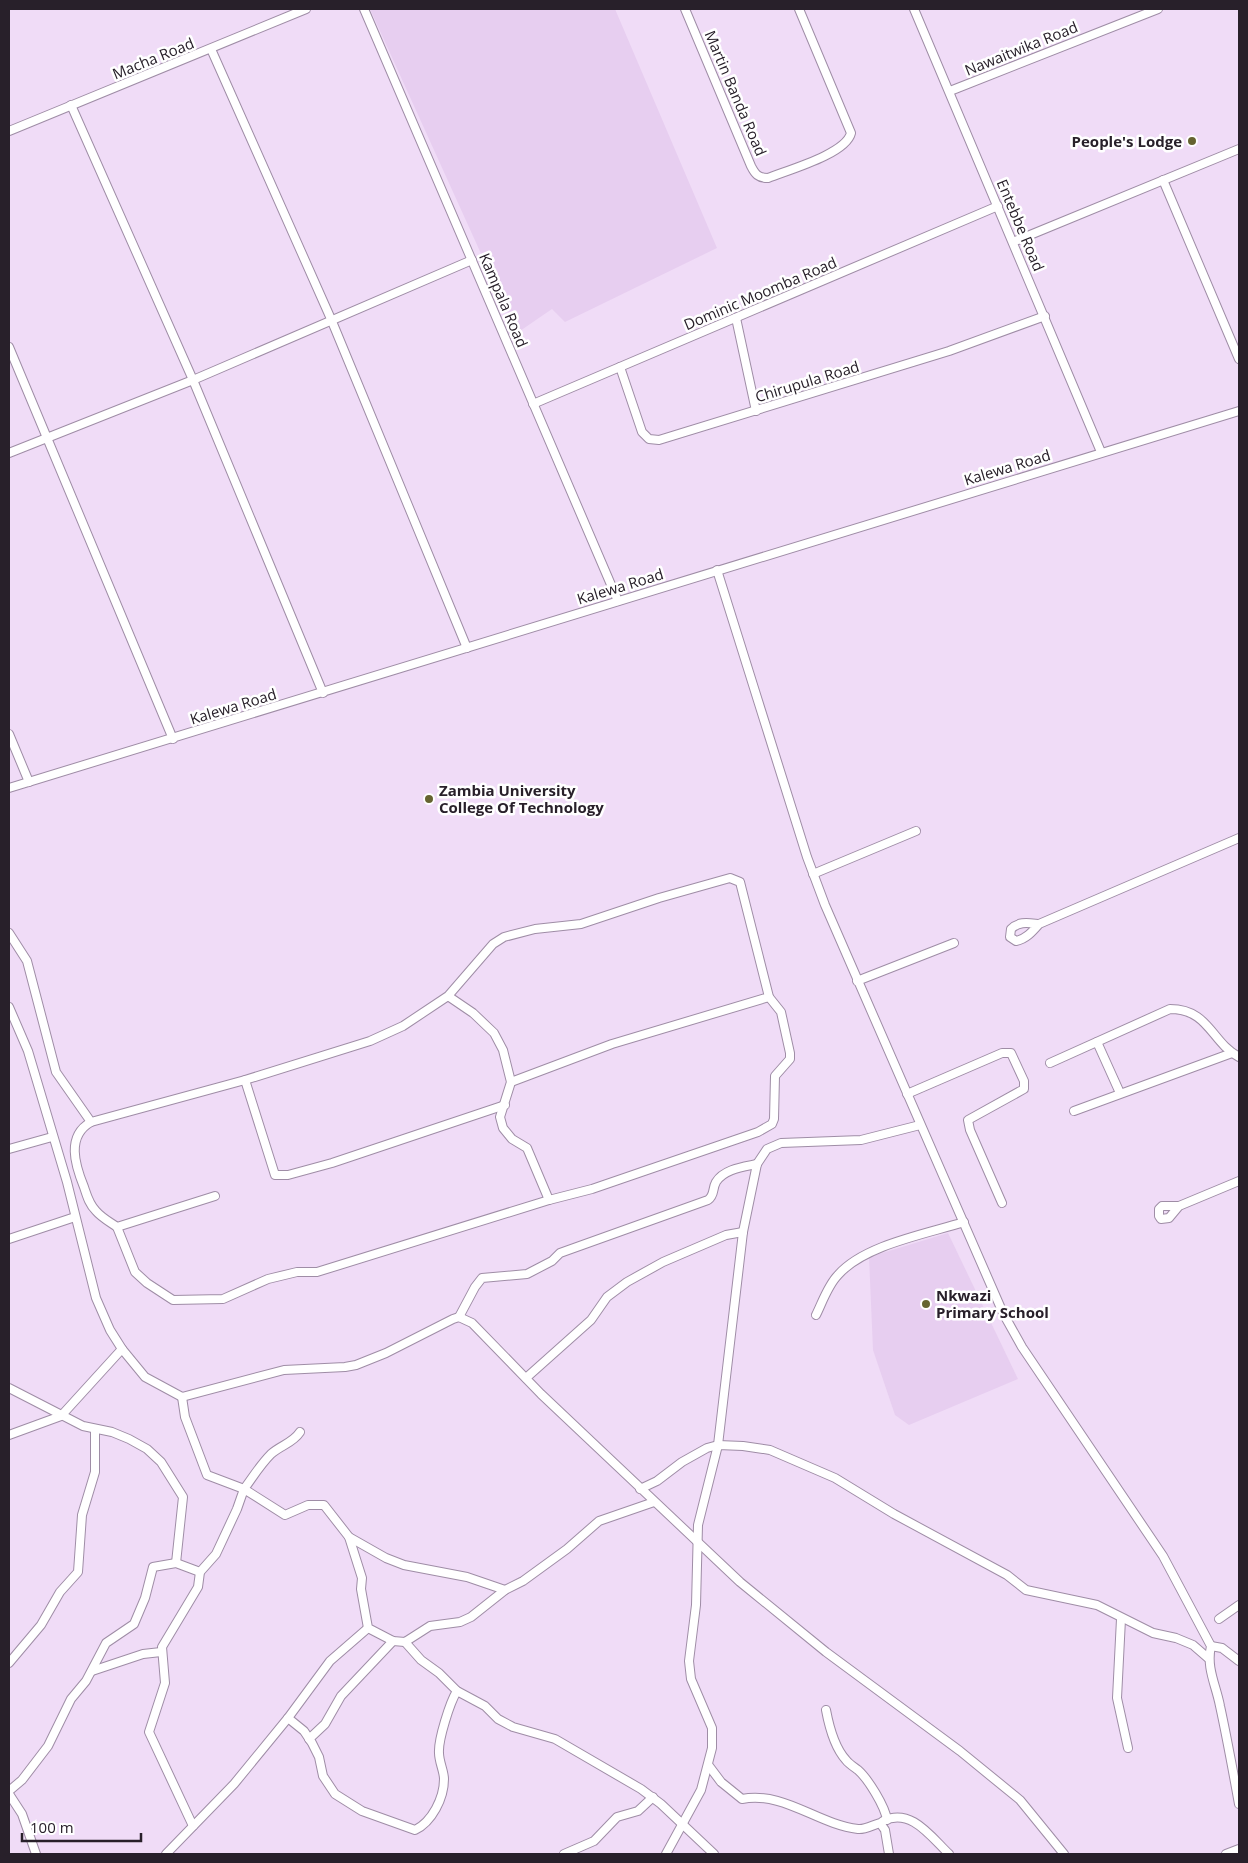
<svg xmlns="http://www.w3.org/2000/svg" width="1248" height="1863" font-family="'Open Sans',sans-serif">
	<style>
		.built { fill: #e7cef0 }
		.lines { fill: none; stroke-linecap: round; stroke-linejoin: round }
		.minor-casing { stroke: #9f8da6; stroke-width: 10 }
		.minor { stroke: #fff; stroke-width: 8 }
		.poi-dot { fill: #656330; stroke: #fff; stroke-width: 2 }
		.labels { text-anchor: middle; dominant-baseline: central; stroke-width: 5; stroke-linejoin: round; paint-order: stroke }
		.street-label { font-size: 15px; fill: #28202a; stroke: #fff }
		.poi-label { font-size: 15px; font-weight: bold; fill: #28202a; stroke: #fff; text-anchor: start }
	</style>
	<rect width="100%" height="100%" fill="#f0dcf7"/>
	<g class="built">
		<polygon points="370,9 615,9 717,248 565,322 552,309 517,333"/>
		<polygon points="948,1233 1018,1379 909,1425 895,1415 873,1350 869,1257"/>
	</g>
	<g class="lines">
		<g class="minor-casing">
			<g id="minor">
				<polyline points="364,9 618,601"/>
				<path d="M685 9 751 166C755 174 758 178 768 178 788 170 846 154 851 133L799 9"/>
				<polyline points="914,9 1101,452"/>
				<polyline points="211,49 331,319 467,648"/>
				<polyline points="950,91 1158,9"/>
				<polyline points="71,105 193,380 323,693"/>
				<polyline points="9,131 306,9"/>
				<polyline points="1163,180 1239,359"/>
				<polyline points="1013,242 1239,149"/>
				<polyline points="736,318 756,411"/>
				<polyline points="9,347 173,739"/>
				<polyline points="620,367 642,432 649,439 659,440 949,351 1045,316"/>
				<polyline points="533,404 998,206"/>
				<polyline points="9,453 193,380 472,260"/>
				<path d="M717 570 807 857 825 905 1003 1313 1022 1347 1163 1556 1211 1646C1206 1668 1216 1685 1220 1706 1227 1738 1233 1771 1239 1804"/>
				<polyline points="9,734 29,782"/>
				<polyline points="9,788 1239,411"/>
				<polyline points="813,874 916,831"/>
				<path d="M1039 924C1028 923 1019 921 1011 929L1010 937 1016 941C1026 939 1032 932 1039 924L1239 838"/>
				<polyline points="9,933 27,961 56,1072 91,1122 245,1080 370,1041 403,1026 448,996 493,944 504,937 535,929 581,924 659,898 730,878 740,882 769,997 781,1012 790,1053 790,1059 775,1076 774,1119 772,1124 758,1132 592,1189 549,1200 527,1148 512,1139 503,1128 500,1117 511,1082 503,1050 494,1033 473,1013 448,996"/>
				<polyline points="857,981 954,943"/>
				<polyline points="9,1007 28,1051 67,1182 96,1298 110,1330 122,1349 145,1377 182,1397 284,1370 345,1367 356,1365 386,1353 453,1319 459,1317 472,1323 541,1394 740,1582 826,1652 960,1751 1020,1800 1064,1854"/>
				<polyline points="1097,1042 1120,1093"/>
				<path d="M1050 1063 1170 1009C1209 1009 1211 1042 1239 1057"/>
				<polyline points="245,1080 275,1175 288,1175 332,1163 505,1105"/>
				<polyline points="511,1082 612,1044 769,997"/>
				<polyline points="907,1094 1002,1053 1011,1053 1024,1081 1024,1089 968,1120 970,1130 1002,1203"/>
				<polyline points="1074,1111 1232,1053"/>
				<path d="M91 1122C66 1136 75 1165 84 1187 87 1196 89 1204 96 1211 102 1218 110 1222 117 1227L215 1196"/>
				<polyline points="9,1149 52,1137"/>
				<polyline points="1179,1206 1169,1218 1161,1219 1159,1216 1159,1209 1162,1206 1179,1206 1239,1181"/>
				<polyline points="117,1227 135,1272 147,1283 173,1300 223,1299 268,1279 297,1272 317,1272 549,1200"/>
				<polyline points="9,1239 75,1217"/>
				<path d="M816 1315C822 1303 828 1285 838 1275 864 1245 926 1234 964 1222"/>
				<path d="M459 1317 475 1287 482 1278 527 1274 552 1261 560 1253 708 1200C715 1195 712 1189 716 1182 724 1169 743 1167 757 1164"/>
				<polyline points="526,1378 591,1320 607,1297 627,1282 663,1262 726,1235 743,1232"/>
				<polyline points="9,1388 83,1426 112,1432 129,1439 147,1449 161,1462 183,1497 176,1563"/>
				<polyline points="182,1397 185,1417 207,1475 244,1489 237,1509 216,1554 200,1572 198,1587 162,1647 165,1683 149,1732 193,1826"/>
				<path d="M300 1432C293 1443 281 1445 271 1454 260 1465 253 1477 244 1489L285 1515 308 1505H324L349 1537 362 1578 361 1589 368 1628 393 1641 405 1642 430 1626 460 1622 471 1617 505 1590 523 1581 567 1549 599 1521 654 1502"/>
				<polyline points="9,1435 61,1416 122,1349"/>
				<polyline points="640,1489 657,1481 682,1462 707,1448 718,1445 743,1446 770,1450 835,1478 894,1514 1007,1575 1026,1590 1097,1605 1153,1633 1176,1638 1193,1645 1208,1658"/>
				<polyline points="349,1537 386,1558 404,1565 467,1577 505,1590"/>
				<polyline points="1121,1619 1117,1698 1128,1748"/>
				<polyline points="1219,1619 1239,1605"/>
				<polyline points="405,1642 421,1660 439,1673 457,1691 485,1706 498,1719 513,1727 555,1739 641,1789 661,1804 714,1854"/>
				<polyline points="1211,1646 1222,1648 1239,1661"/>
				<polyline points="9,1663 41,1625 60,1592 78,1572 82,1515 95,1472 95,1429"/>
				<polyline points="92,1671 143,1654 161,1652"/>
				<path d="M826 1710C829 1726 835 1748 846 1760 849 1764 854 1767 858 1770 868 1779 885 1806 887 1820"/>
				<path d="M288 1718 304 1731 312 1743 319 1757 323 1776 335 1794 362 1811 415 1830C432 1822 444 1798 444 1779 444 1771 439 1762 439 1753 438 1740 450 1702 457 1691"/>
				<polyline points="309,1739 325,1724 341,1696 393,1641"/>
				<path d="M709 1766 721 1782 742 1799C784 1791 817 1824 858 1829 864 1830 873 1825 880 1823L885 1830 889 1854"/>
				<polyline points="9,1791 22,1780 48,1746 71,1699 86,1681 106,1643 134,1624 145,1598 153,1567 176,1563 200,1572"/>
				<polyline points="9,1794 22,1814 36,1854"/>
				<path d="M883 1821C911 1807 931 1837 949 1854"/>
				<polyline points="166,1854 234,1784 288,1718 330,1661 368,1628"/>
				<polyline points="564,1854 594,1841 617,1817 638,1811 653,1797"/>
				<polyline points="666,1854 701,1790 712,1748 712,1728 691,1679 689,1661 696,1605 698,1525 718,1445 743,1232 757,1164 767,1149 781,1143 861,1140 920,1125"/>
				<polyline points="1226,1854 1239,1849"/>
			</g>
		</g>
		<use href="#minor" class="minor"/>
	</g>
	<g class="poi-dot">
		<circle cx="1192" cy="141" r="5"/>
		<circle cx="429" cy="799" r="5"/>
		<circle cx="926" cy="1304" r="5"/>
	</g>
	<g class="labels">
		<g class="street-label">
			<text transform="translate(1021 48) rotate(-22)">Nawaitwika Road</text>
			<text transform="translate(153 58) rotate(-22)">Macha Road</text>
			<text transform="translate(736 93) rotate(67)">Martin Banda Road</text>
			<text transform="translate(1021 225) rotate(67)">Entebbe Road</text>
			<text transform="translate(760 293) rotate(-23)">Dominic Moomba Road</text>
			<text transform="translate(504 300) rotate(67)">Kampala Road</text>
			<text transform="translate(807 381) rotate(-17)">Chirupula Road</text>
			<text transform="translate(1007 467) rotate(-17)">Kalewa Road</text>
			<text transform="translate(620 586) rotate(-17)">Kalewa Road</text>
			<text transform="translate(233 706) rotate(-17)">Kalewa Road</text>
		</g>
		<g class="poi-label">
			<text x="1182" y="141" text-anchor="end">People's Lodge</text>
			<text x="439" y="790">Zambia University<tspan x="439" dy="17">College Of Technology</tspan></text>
			<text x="936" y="1295">Nkwazi<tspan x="936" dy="17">Primary School</tspan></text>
		</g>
	</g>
	<rect width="1248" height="1863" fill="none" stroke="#28202a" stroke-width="20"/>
	<path d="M22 1833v8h119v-8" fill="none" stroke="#28202a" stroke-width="2.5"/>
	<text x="30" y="1833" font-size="15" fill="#28202a" stroke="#ffffff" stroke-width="4" paint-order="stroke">100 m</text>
</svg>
